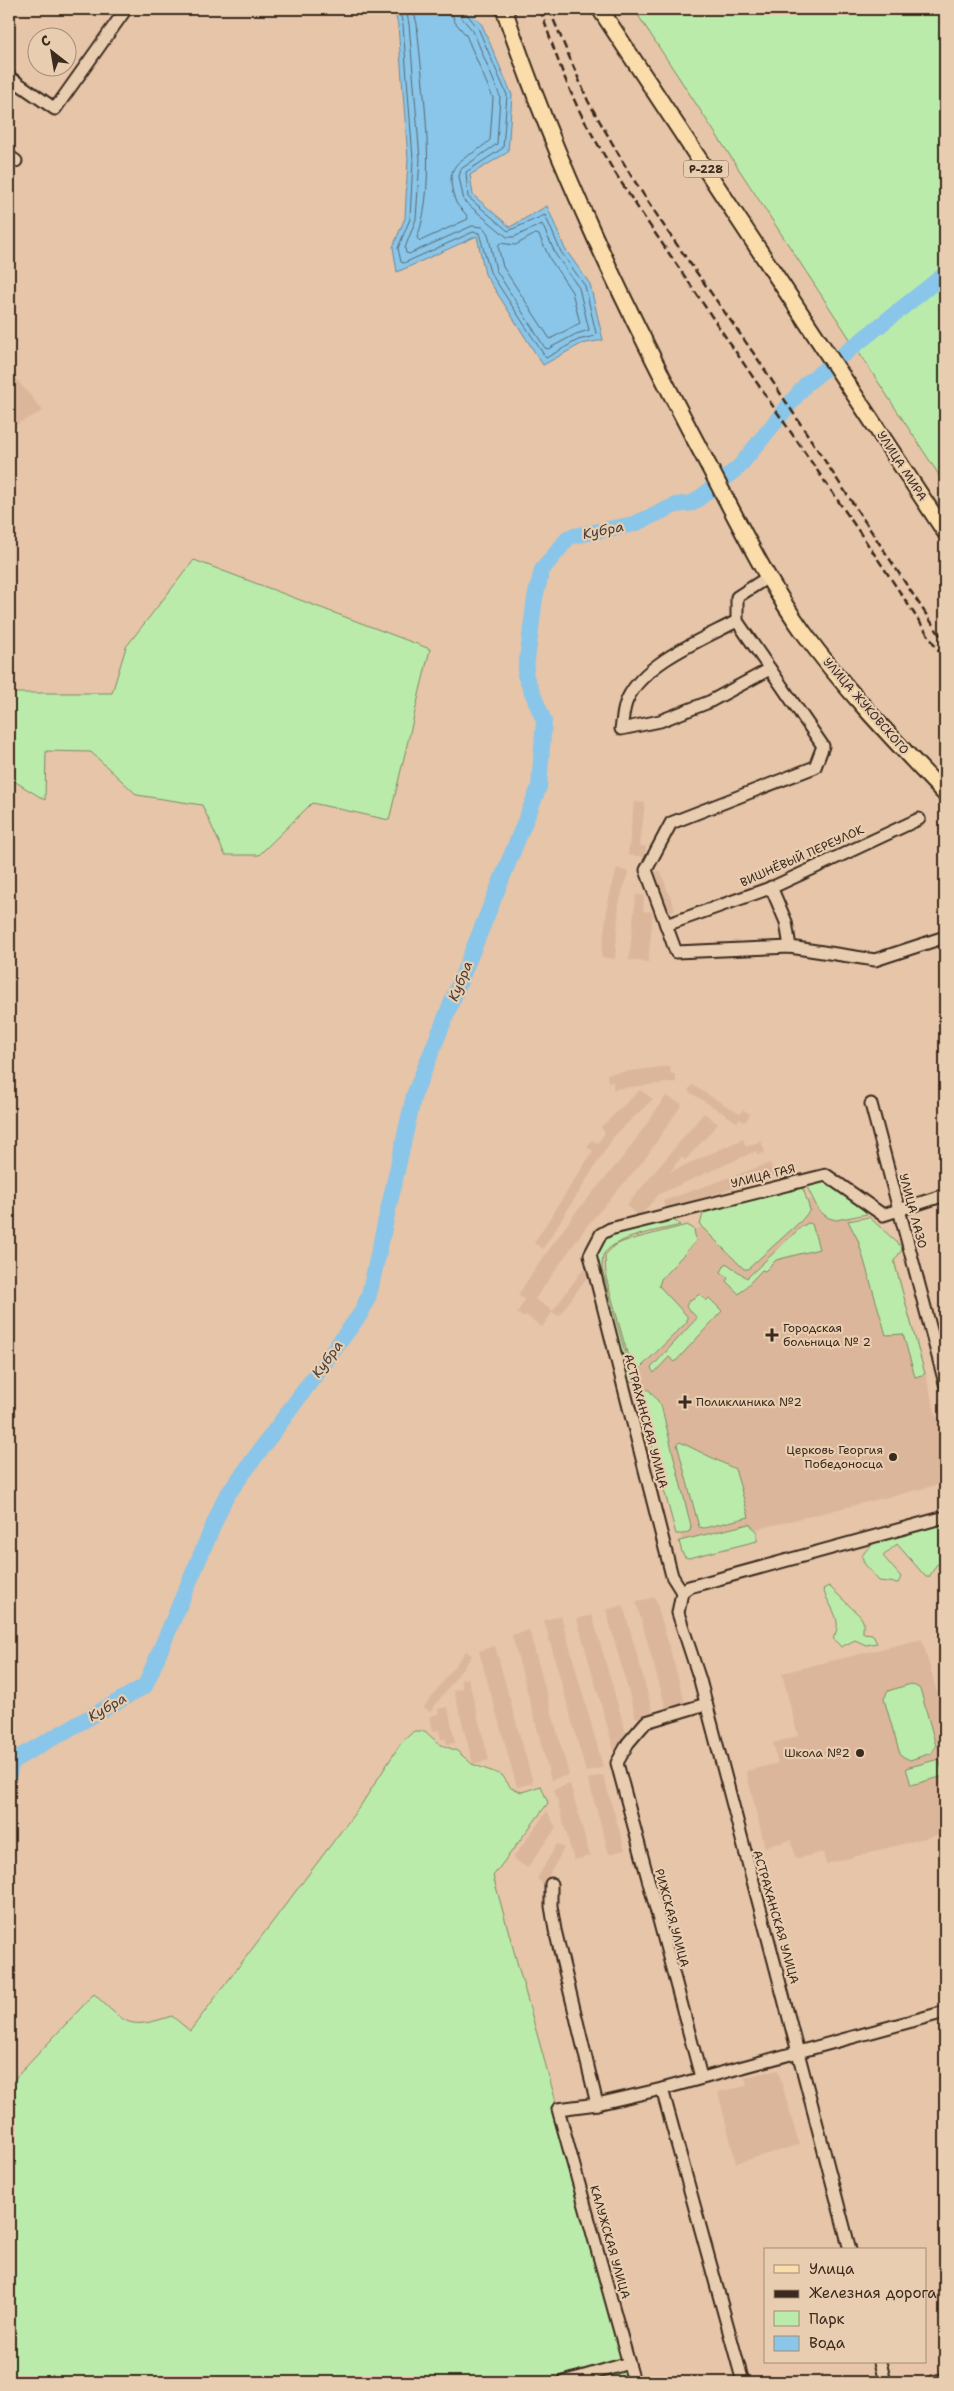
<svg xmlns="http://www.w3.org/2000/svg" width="954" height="2391" font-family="'Shantell Sans',sans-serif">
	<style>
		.built { fill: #dbb69b }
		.green { fill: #bbebaa; stroke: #7b8a64 }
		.water { fill: #89c6e9; stroke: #6a8898 }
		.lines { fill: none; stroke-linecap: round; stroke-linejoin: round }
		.shore { stroke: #5a686f; stroke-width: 1 }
		.river { stroke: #89c6e9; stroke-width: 16 }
		.minor-casing { stroke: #3b2a1e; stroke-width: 15 }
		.major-casing { stroke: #3b2a1e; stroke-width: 19 }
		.minor { stroke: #e9cdb0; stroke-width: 11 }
		.major { stroke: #faddab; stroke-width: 15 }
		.rail { stroke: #3b2a1e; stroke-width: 2.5; stroke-dasharray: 8 4; stroke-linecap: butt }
		.poi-dot { fill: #3b2a1e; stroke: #e9cdb0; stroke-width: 2 }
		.labels { text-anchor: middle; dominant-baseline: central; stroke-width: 4.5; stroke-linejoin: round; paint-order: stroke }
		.shield { fill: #e9cdb0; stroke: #6f5b4a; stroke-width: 1 }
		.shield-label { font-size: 11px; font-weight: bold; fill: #3b2a1e }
		.street-label { font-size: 12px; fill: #3b2a1e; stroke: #e9cdb0 }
		.poi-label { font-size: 12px; fill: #3b2a1e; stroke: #e9cdb0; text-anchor: start }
		.water-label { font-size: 14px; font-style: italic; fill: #47413c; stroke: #e9cdb0 }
	</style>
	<rect width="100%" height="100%" fill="#e6c5a9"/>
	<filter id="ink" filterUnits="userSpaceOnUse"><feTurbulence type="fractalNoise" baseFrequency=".02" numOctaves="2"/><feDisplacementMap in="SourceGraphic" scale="10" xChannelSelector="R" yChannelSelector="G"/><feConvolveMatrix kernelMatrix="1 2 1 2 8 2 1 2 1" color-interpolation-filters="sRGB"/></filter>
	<g filter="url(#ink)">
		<g class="built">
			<polygon points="9,370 43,411 9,428"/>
			<polygon points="634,802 645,803 640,846 646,847 645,857 628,855"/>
			<polygon points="617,868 628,872 619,904 615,959 601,957 608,902"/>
			<polygon points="660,870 675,910 666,913 652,873"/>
			<polygon points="636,895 644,895 643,911 653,912 648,962 629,960"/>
			<polygon points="670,1066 671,1074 675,1074 676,1082 613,1089 613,1082 608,1082 607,1074"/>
			<polygon points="692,1085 740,1114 743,1110 750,1114 745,1122 739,1119 737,1122 688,1091"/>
			<polygon points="640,1090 653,1099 614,1136 543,1249 534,1243 593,1151 587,1147 592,1140 598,1143 605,1133 601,1127"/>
			<polygon points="666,1096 682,1104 644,1160 586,1227 535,1299 553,1311 583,1269 590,1273 559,1316 552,1312 542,1327 526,1315 523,1317 517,1313 525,1300 518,1295 533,1272 576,1212 624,1156"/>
			<polygon points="704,1113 718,1124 685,1160 681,1157 670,1172 743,1139 746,1147 761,1141 765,1152 758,1155 756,1151 659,1194 639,1217 627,1205"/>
			<polygon points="770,1163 775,1175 665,1210 663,1201"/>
			<polygon points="826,1196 894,1257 945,1449 945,1483 684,1547 618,1294 641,1243"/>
			<polygon points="655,1597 685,1703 666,1708 636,1602"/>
			<polygon points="623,1605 653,1713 636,1718 606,1610"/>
			<polygon points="592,1615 628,1740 622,1747 614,1750 577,1619"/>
			<polygon points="561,1616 603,1767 586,1772 544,1620"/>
			<polygon points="529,1630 569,1775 551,1780 512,1635"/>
			<polygon points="922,1639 945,1721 945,1833 826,1864 823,1852 796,1859 791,1840 765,1847 746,1771 778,1763 773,1743 798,1736 782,1673"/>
			<polygon points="495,1646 533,1783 517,1787 479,1651"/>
			<polygon points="466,1651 472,1656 430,1712 424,1707"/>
			<polygon points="468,1678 489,1760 473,1764 454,1691 463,1688 461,1680"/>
			<polygon points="448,1707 455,1743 447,1744 446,1739 441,1739 439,1730 433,1731 430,1716 439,1714 438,1709"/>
			<polygon points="603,1775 625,1850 609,1854 588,1779"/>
			<polygon points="570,1784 590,1856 574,1860 554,1789"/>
			<polygon points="547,1811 556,1828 527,1868 513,1858"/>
			<polygon points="557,1844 564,1848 544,1884 537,1879"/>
			<polygon points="778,2070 799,2145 736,2163 718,2092 747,2086 745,2077"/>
		</g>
		<g class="green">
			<polygon points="634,9 945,9 945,484"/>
			<polygon points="194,560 430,649 389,820 312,803 259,855 225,855 202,805 137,795 91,752 46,751 45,800 9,778 9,693 112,693 126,647"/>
			<polygon points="825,1181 847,1195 867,1214 836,1220 829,1218 819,1211 807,1187 811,1182"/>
			<polygon points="799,1185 804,1191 810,1210 802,1220 748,1269 744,1269 700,1225 704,1210"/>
			<path d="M668 1216 680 1225C659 1231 615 1236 603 1255L602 1269 633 1382 626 1381 593 1265 601 1237Z"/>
			<polygon points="869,1217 903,1248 894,1261 925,1374 915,1377 903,1334 886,1335 858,1240 848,1221"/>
			<polygon points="808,1223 812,1224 819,1249 776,1260 765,1271 762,1270 739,1294 726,1281 728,1278 721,1272 726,1263 747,1278 801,1227"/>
			<polygon points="687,1225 694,1229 696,1241 661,1279 659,1286 687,1316 687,1322 639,1369 642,1383 636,1385 606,1277 605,1255 615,1245 625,1241"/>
			<polygon points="700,1294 706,1301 709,1298 722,1311 675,1362 669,1357 654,1373 651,1368 697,1318 686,1306 689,1301"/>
			<polygon points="643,1389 649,1390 661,1405 691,1526 690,1531 683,1534 676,1534 638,1393"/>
			<polygon points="680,1442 735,1469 749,1517 704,1528 699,1527 677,1444"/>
			<path d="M945 1523V1568L937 1564 929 1577H926L897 1544 883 1556 901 1577 898 1583 879 1581 864 1563 862 1556C879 1529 918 1530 945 1523Z"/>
			<polygon points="749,1524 757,1531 757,1541 689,1558 685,1557 682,1552 679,1541"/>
			<path d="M829 1586 860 1616 863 1621V1633L872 1634 877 1643 866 1645 855 1640 841 1647 833 1638C845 1621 828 1605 823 1589Z"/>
			<polygon points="911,1684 919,1688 921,1692 936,1746 931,1753 910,1760 902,1756 899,1751 884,1699 888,1691"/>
			<path d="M414 1731H425L439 1744 457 1751 472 1764 502 1775 511 1788 522 1792 541 1786 548 1803 493 1876 634 2382H21L9 2375V2085L94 1994C127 2025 128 2030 172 2016L190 2031 361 1805 401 1743Z"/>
			<polygon points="939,1759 944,1776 911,1785 906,1768"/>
		</g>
		<polygon class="water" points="394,9 468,9 482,25 512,95 508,152 470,175 473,195 510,227 547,206 565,249 590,284 603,340 581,344 543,365 485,274 477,236 397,272 393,247 405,218 408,159 398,25"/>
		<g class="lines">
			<g class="shore">
				<polyline points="399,9 403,25 413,159 410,219 398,248 401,262 404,263 473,232 479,233 490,272 546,358 578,340 595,336 596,333 585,286 561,252 545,215 508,231 468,197 466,172 503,148 507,95 478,28 466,13 465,9"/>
				<polyline points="406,9 409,24 420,159 416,219 405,248 406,253 409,254 472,226 483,227 488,234 496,270 545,348 548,349 576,334 589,330 579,288 556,255 542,224 514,237 507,237 464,201 459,177 461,169 497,144 500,96 473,31 461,17 459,9"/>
				<path d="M413 9 417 24C422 84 438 183 417 238L420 241 468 219C467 212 457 208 455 200 441 158 467 162 490 140L493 98 466 35 454 21 451 9"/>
				<polygon points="536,234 539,235 550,259 572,292 580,323 550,339 503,267 498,246 500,243 515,245"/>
			</g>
			<polyline class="river" points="9,1774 12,1761 145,1686 225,1498 361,1313 369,1295 414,1095 539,787 544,721 525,675 535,598 542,570 569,537 634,524 676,505 693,503 739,467 806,384 945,274"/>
			<g class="minor-casing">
				<g id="minor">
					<polyline points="9,77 55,109 126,9"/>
					<polyline points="9,156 16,161"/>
					<polyline points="768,577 737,597 737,621 823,746 815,767 671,823 646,870 676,952 790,947 875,960 945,937"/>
					<path d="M737 621C703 639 645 662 628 698 623 707 623 719 621 729L660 721 709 702 770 669"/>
					<polyline points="771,887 786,922 790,947"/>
					<polyline points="666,925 773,887 919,819"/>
					<polyline points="871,1104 945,1383"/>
					<polyline points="682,1592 689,1587 945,1517"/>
					<polyline points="551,1884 551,1906 555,1930 597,2104"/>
					<polyline points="701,2077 617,1763 628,1743 646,1722 706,1704"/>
					<polyline points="662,2089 743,2382"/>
					<polyline points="850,2250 700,1680 678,1613 682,1592 672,1576 590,1255 601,1234 610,1229 826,1175 883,1215 945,1195"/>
					<polyline points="880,2362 885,2382"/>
					<polyline points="564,2382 629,2363"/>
					<polyline points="634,2382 558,2109 597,2104 662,2089 945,2012"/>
					<polyline points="933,2382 945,2379"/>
				</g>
			</g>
			<g class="major-casing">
				<g id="major">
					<path d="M504 9C556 164 628 314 705 459 736 517 765 579 804 633 846 691 896 742 945 794"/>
					<polyline points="600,9 945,532"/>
				</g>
			</g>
			<use href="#minor" class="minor"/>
			<use href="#major" class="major"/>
			<g class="rail">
				<path d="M540 9C554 49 567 90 588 127 621 187 662 242 700 299 781 420 866 538 945 661"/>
				<polyline points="549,9 588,101 630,174 668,232 757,358 945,643"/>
			</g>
		</g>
	</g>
	<g class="poi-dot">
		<path d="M769.5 1327.5h5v5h5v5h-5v5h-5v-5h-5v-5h5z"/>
		<path d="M682.5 1394.5h5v5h5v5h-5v5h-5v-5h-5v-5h5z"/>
		<circle cx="893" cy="1457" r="5"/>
		<circle cx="860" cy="1753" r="5"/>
	</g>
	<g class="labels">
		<rect class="shield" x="683.5" y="160.5" width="45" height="17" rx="4"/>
		<g class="shield-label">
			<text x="706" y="169">Р-228</text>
		</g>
		<g class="street-label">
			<text transform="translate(902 466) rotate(57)">УЛИЦА МИРА</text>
			<text transform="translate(866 706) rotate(49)">УЛИЦА ЖУКОВСКОГО</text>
			<text transform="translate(802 856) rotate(-24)">ВИШНЁВЫЙ ПЕРЕУЛОК</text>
			<text transform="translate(763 1176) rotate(-14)">УЛИЦА ГАЯ</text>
			<text transform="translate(913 1211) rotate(75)">УЛИЦА ЛАЗО</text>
			<text transform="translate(646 1421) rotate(75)">АСТРАХАНСКАЯ УЛИЦА</text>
			<text transform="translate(776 1917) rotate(74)">АСТРАХАНСКАЯ УЛИЦА</text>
			<text transform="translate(672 1918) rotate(75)">РИЖСКАЯ УЛИЦА</text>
			<text transform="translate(610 2242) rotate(74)">КАЛУЖСКАЯ УЛИЦА</text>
		</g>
		<g class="poi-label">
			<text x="783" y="1328">Городская<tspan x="783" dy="14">больница № 2</tspan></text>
			<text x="696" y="1402">Поликлиника №2</text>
			<text x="883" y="1450" text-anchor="end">Церковь Георгия<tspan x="883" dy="14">Победоносца</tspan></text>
			<text x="850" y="1753" text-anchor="end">Школа №2</text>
		</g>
		<g class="water-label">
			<text transform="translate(603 530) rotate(-11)">Кубра</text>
			<text transform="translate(460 981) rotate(-68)">Кубра</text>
			<text transform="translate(327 1359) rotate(-54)">Кубра</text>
			<text transform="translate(107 1707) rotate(-30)">Кубра</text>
		</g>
	</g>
	<rect width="954" height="2391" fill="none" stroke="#e9cdb0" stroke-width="30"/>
	<rect x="15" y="15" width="924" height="2361" fill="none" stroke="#3b2a1e" stroke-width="2" filter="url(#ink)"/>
	<rect x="764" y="2248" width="162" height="115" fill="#e9cdb0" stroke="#a38c76"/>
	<rect x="774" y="2265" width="25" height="8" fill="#faddab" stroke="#a38c76"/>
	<text x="809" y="2274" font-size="15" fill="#3b2a1e">Улица</text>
	<rect x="774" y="2290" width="25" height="8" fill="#3b2a1e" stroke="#a38c76"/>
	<text x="809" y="2298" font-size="15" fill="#3b2a1e">Железная дорога</text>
	<rect x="774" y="2311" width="25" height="15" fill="#bbebaa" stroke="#a38c76"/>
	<text x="809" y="2324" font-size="15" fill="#3b2a1e">Парк</text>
	<rect x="774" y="2336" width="25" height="15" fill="#89c6e9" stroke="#a38c76"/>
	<text x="809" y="2348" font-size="15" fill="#3b2a1e">Вода</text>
	<g transform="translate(52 52) rotate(329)"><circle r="24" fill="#e9cdb0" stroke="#a38c76"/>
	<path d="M0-4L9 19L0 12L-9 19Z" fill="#3b2a1e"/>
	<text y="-8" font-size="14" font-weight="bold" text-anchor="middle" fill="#3b2a1e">С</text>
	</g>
</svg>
